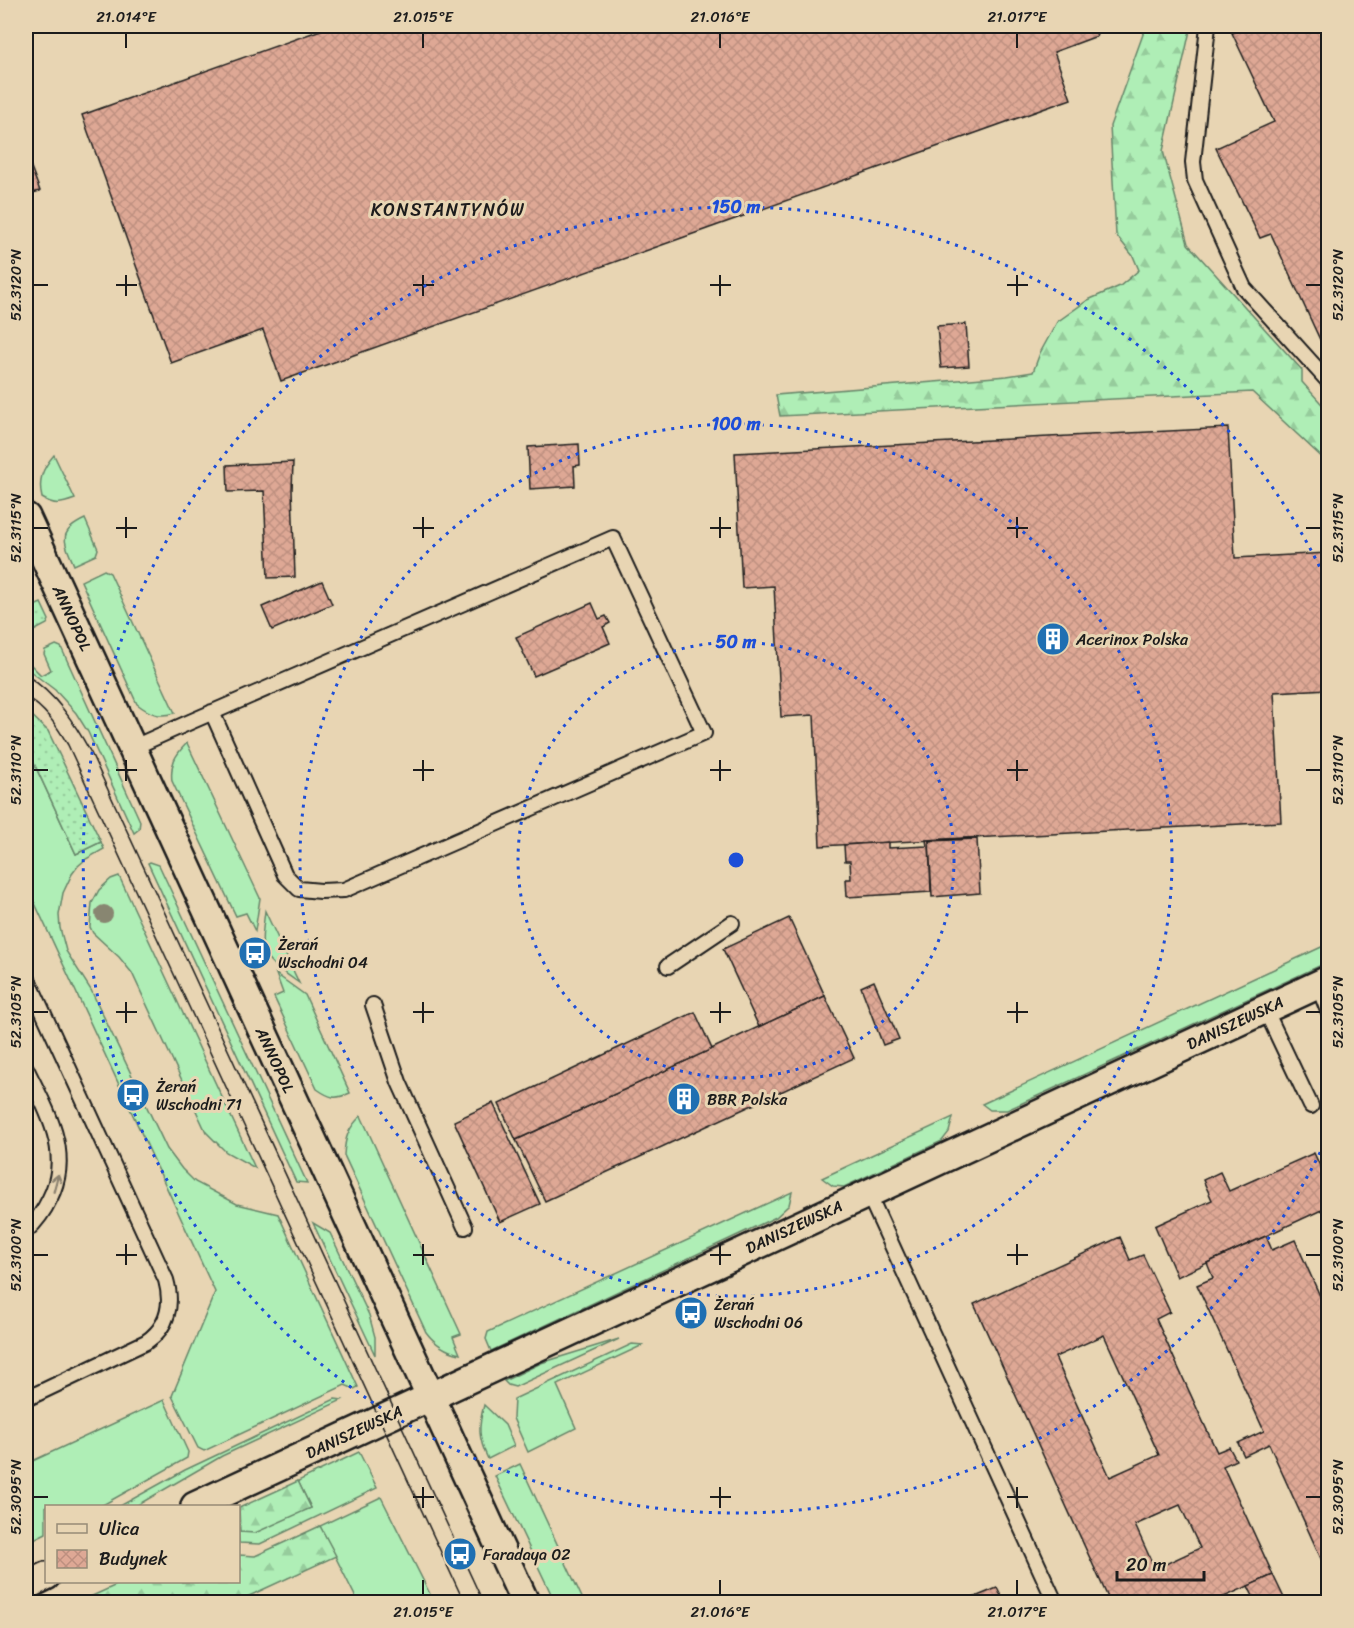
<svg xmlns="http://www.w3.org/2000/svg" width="1354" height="1628" font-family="Sriracha,sans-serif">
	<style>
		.grass { fill: #afeeb6; stroke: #668569; stroke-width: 1.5 }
		.forest { fill: url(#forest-firs); stroke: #668569; stroke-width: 1.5 }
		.park { fill: url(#park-dots); stroke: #668569; stroke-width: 1.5 }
		.building { fill: url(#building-cross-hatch); stroke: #1c1c1c; stroke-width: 1.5; fill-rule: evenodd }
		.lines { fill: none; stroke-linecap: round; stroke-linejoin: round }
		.lane-casing { stroke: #1c1c1c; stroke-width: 18 }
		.street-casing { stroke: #1c1c1c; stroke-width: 32 }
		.lane { stroke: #e8d5b3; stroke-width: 14 }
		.street { stroke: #e8d5b3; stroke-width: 27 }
		.tram { stroke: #1c1c1c; stroke-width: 1.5 }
		.tree { fill: #888671 }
		.oneway { stroke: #8c826f }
		.ticks { fill: none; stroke: #1c1c1c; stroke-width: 2 }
		.ring { fill: none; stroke: #1d4ed8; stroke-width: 3; stroke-dasharray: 3 6 }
		.labels { text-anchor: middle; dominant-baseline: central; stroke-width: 6; stroke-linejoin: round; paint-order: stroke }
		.street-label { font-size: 16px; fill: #1c1c1c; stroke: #e8d5b3 }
		.poi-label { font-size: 16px; fill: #1c1c1c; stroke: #e8d5b3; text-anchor: start }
		.neighbourhood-label { font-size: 18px; letter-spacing: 1.5px; fill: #1c1c1c; stroke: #e8d5b3 }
		.centre { fill: #1d4ed8; stroke: #e8d5b3; stroke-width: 3 }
		.ring-label { font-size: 18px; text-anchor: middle; font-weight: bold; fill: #1d4ed8; stroke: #e8d5b3; stroke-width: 6; stroke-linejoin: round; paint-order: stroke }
		.neatline { fill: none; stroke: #1c1c1c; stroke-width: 2 }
		.ticks-label { font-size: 15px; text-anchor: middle; fill: #1c1c1c }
	</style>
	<defs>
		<pattern id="forest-firs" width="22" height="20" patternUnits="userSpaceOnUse" patternTransform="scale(1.5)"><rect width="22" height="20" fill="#afeeb6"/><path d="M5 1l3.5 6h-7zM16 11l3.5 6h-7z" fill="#96cc9c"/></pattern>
		<pattern id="park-dots" width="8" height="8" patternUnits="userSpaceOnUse" patternTransform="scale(1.5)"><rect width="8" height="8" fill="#afeeb6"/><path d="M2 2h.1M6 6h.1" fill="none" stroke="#96cc9c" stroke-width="1.8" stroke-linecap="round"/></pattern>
		<pattern id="building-cross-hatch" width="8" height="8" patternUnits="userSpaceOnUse" patternTransform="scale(1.5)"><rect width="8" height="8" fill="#dea895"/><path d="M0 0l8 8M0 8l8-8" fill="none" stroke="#be9080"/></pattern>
	</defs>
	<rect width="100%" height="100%" fill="#e8d5b3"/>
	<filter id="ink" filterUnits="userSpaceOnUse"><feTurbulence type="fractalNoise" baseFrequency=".0167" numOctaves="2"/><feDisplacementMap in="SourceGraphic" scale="12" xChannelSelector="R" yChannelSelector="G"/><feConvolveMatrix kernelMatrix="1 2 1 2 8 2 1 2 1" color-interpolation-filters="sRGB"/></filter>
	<g filter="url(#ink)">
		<g class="grass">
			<path d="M54 455 75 499C61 504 55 506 42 498 38 480 42 469 54 455Z"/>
			<path d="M85 519 98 549 96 555 74 565C64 541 57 532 85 519Z"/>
			<path d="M104 570 110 573 175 713C159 718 150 714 137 704L81 581Z"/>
			<polygon points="56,645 61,647 140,821 139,829 134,833 88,732 76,713 55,690 26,668 26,660 41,675 51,670 44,654 45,650"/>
			<path d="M187 743 260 898 255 931 246 913 236 916 172 781C170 764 175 755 187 743Z"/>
			<polygon points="26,746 76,854 101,842 104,849 86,859 78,866 72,874 63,893 59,915 60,928 66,951 91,990 167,1149 182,1169 195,1182 237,1204 278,1214 358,1387 354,1389 345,1385 204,1451 198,1448 172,1396 215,1292 26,884"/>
			<polygon points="150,862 159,865 307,1183 296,1182 148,863"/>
			<polygon points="119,876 255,1168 226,1152 206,1132 132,973 119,957 93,933 90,927 92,903 99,890 111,879"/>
			<path d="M265 911 299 983C260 955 259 959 265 911Z"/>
			<polygon points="1328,944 1328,962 1007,1110 990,1110 982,1104"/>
			<path d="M276 974 305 995 350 1093C335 1100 330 1098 317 1089L274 997 283 993Z"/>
			<path d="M361 1116 461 1334 453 1337 460 1354C445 1351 435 1344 426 1332L344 1155C345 1138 348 1128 361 1116Z"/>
			<polygon points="953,1117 949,1132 942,1141 844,1187 833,1186 822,1178"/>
			<polygon points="792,1192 789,1205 776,1217 491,1351 486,1339 488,1332"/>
			<polygon points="313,1223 330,1233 369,1315 375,1337 375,1355"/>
			<polygon points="619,1339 515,1387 508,1385 504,1381 541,1363"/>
			<polygon points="632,1344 643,1345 557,1385 576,1428 528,1452 513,1418 514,1399"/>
			<polygon points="335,1399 342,1400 222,1456 136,1506 120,1506 185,1470"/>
			<polygon points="164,1400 188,1452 187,1458 101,1506 46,1506 46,1533 26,1543 26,1464"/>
			<path d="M484 1405 505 1425 514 1446 488 1459C478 1438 478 1427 484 1405Z"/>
			<polygon points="359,1452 377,1488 260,1544 239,1543 238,1528 240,1532 311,1508 298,1481"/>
			<polygon points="520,1464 584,1602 555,1602 495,1476"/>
			<polygon points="381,1497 434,1602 358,1602 320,1526"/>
		</g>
		<g class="forest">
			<polygon points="1146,26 1191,26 1163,151 1188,244 1302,370 1302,382 1328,411 1328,463 1252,392 780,416 776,395 1007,376 1033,372 1040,353 1057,322 1088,300 1120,286 1139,270 1133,256 1116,235 1110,126"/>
			<polygon points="298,1481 311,1508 255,1533 240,1532 239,1508"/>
			<polygon points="320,1526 336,1556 236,1602 79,1602 123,1582 238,1582 239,1555 255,1556"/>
		</g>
		<g class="park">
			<polygon points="26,598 30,608 41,603 49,620 47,624 26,635"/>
			<polygon points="26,710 48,731 101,842 76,854 26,746"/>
		</g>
		<g class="building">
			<polygon points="332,26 1093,26 1097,36 1054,52 1071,99 281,381 263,330 171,363 82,115"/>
			<polygon points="1248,26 1328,26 1328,357 1271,234 1260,238 1216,148 1274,122 1232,33"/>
			<polygon points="26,154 40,191 29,194 26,184"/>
			<polygon points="966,324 969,366 941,368 937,326"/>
			<polygon points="1228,428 1235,558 1328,553 1328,689 1274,692 1281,822 820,846 814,715 781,717 774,586 742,588 735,453"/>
			<polygon points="579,444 580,465 574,466 575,486 530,489 528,447"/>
			<polygon points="293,462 292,490 295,577 268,578 264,491 228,492 227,465"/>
			<polygon points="322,581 332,604 272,630 262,607"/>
			<polygon points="592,603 599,619 606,616 610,623 603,627 610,643 534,676 516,637"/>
			<polygon points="984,837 929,841 931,892 847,897 846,879 851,879 850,861 845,861 844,845 888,842 888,848 927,846 926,840"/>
			<polygon points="977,839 980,893 932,897 929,841"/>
			<polygon points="789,918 825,996 759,1027 723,949"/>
			<polygon points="874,981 899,1039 883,1045 861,987"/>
			<polygon points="825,996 854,1058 545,1201 516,1140"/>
			<polygon points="695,1012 712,1049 516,1140 499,1104"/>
			<polygon points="493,1103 540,1204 500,1222 454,1121"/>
			<polygon points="1314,1153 1328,1183 1328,1207 1177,1277 1155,1226 1212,1200 1203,1180 1220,1172 1229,1191"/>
			<polygon points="1266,1236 1272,1250 1295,1240 1328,1314 1328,1574 1269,1444 1244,1456 1238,1443 1264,1431 1197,1285 1213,1278 1207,1263"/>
			<path d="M1120 1237 1130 1260 1143 1255 1170 1312 1156 1319 1217 1452 1229 1447 1236 1460 1223 1466 1273 1575 1213 1602H1110L974 1304ZM1104 1335 1159 1455 1110 1477 1055 1357ZM1180 1505 1200 1548 1155 1569 1135 1525Z"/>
			<polygon points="1273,1575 1286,1602 1256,1602 1248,1586"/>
			<polygon points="997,1588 1004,1602 963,1602"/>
		</g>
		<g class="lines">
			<g class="lane-casing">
				<g id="lane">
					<polyline points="1208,26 1193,162 1195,180 1244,288 1328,381"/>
					<polyline points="132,748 190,722 613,538 704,733 344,890 321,891 299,889 285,875 212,712"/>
					<polyline points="668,966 732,923"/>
					<path d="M26 975 166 1280C173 1305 168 1327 146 1342L26 1399"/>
					<polyline points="1318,985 1328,1011"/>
					<polyline points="373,1005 399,1082 465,1227"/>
					<polyline points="1265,1009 1311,1106"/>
					<path d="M26 1068C46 1110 73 1152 50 1198 44 1211 36 1222 26 1231"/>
					<polyline points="868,1193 1055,1602"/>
				</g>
			</g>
			<g class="street-casing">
				<g id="street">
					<polyline points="26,517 525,1602"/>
					<polyline points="195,1506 1328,980"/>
					<polyline points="26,1586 46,1576"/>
				</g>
			</g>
			<use href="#lane" class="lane"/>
			<use href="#street" class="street"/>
			<g class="tram">
				<path d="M26 675C56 694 74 722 91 753L483 1602"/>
				<path d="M26 697C45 708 57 726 68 745L464 1602"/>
			</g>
		</g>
		<circle class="tree" cx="104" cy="914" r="9"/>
		<defs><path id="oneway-shaft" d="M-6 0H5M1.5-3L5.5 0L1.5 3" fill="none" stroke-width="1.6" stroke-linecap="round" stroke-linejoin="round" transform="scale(1.5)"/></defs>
		<use class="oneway" href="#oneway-shaft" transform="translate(56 1183) rotate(-75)"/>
	</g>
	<path class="ticks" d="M126 33V48M423 33V48M720 33V48M1017 33V48M126 275V296M423 275V296M720 275V296M1017 275V296M33 285H48M116 285H137M413 285H434M710 285H731M1007 285H1028M1306 285H1321M126 517V538M423 517V538M720 517V538M1017 517V538M33 528H48M116 528H137M413 528H434M710 528H731M1007 528H1028M1306 528H1321M126 760V781M423 760V781M720 760V781M1017 760V781M33 770H48M116 770H137M413 770H434M710 770H731M1007 770H1028M1306 770H1321M126 1002V1023M423 1002V1023M720 1002V1023M1017 1002V1023M33 1012H48M116 1012H137M413 1012H434M710 1012H731M1007 1012H1028M1306 1012H1321M126 1244V1265M423 1244V1265M720 1244V1265M1017 1244V1265M33 1255H48M116 1255H137M413 1255H434M710 1255H731M1007 1255H1028M1306 1255H1321M423 1487V1508M720 1487V1508M1017 1487V1508M33 1497H48M413 1497H434M710 1497H731M1007 1497H1028M1306 1497H1321M423 1580V1595M720 1580V1595M1017 1580V1595"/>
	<g class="ring">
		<circle cx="736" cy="860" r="218"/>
		<circle cx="736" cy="860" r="436"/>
		<path d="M1328 1136A653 653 0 1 1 1328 584"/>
	</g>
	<defs>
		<g id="building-disc" transform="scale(1.725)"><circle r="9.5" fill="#1f6fb2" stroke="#e8d5b3"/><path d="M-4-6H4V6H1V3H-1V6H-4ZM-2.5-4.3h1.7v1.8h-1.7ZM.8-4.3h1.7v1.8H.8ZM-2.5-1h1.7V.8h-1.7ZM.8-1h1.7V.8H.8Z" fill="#fff"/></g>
		<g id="bus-disc" transform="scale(1.725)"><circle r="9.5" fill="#1f6fb2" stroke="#e8d5b3"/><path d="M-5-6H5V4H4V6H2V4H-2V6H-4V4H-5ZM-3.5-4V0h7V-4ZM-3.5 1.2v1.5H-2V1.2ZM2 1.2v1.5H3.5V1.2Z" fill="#fff"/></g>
	</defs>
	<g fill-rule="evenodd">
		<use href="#building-disc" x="1053" y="639"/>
		<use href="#bus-disc" x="255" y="953"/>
		<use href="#bus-disc" x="133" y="1095"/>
		<use href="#building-disc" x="684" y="1099"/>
		<use href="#bus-disc" x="691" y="1313"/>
		<use href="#bus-disc" x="460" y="1554"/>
	</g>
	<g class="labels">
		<g class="street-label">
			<text transform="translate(72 618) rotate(65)">ANNOPOL</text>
			<text transform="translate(1235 1023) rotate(-25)">DANISZEWSKA</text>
			<text transform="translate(275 1060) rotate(65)">ANNOPOL</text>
			<text transform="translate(794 1227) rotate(-25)">DANISZEWSKA</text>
			<text transform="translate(354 1432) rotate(-25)">DANISZEWSKA</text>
		</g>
		<g class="poi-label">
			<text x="1076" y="639">Acerinox Polska</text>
			<text x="278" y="944">Żerań<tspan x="278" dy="18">Wschodni 04</tspan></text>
			<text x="156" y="1086">Żerań<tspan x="156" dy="18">Wschodni 71</tspan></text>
			<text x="707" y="1099">BBR Polska</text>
			<text x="714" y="1304">Żerań<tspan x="714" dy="18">Wschodni 06</tspan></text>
			<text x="483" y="1554">Faradaya 02</text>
		</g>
		<g class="neighbourhood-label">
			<text x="448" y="210">KONSTANTYNÓW</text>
		</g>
	</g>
	<circle cx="736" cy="860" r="9" class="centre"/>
	<g class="ring-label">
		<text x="736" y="213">150 m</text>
		<text x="736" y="430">100 m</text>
		<text x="736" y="648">50 m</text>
	</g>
	<rect width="1354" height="1628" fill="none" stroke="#e8d5b3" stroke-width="66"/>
	<rect x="45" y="1505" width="195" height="78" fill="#e8d5b3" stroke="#968b77" stroke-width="1.5"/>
	<rect x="57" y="1524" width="30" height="9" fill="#e8d5b3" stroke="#968b77" stroke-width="1.5"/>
	<text x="99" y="1535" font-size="18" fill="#1c1c1c">Ulica</text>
	<rect x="57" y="1550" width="30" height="18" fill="url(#building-cross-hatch)" stroke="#968b77" stroke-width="1.5"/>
	<text x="99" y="1565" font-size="18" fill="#1c1c1c">Budynek</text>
	<path d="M1117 1571v9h87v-9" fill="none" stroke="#1c1c1c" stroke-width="3"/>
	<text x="1126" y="1571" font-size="18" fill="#1c1c1c" stroke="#e8d5b3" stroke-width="4.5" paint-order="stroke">20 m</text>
	<rect x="33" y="33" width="1288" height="1562" class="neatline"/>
	<g class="ticks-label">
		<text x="126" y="22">21.014°E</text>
		<text x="423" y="22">21.015°E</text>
		<text x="720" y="22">21.016°E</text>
		<text x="1017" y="22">21.017°E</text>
		<text transform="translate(16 285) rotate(-90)" y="5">52.3120°N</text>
		<text transform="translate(1338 285) rotate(-90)" y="5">52.3120°N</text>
		<text transform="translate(16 528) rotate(-90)" y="5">52.3115°N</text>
		<text transform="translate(1338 528) rotate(-90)" y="5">52.3115°N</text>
		<text transform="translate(16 770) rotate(-90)" y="5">52.3110°N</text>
		<text transform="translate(1338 770) rotate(-90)" y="5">52.3110°N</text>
		<text transform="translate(16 1012) rotate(-90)" y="5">52.3105°N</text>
		<text transform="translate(1338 1012) rotate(-90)" y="5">52.3105°N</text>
		<text transform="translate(16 1255) rotate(-90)" y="5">52.3100°N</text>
		<text transform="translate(1338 1255) rotate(-90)" y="5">52.3100°N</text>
		<text transform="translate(16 1497) rotate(-90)" y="5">52.3095°N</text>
		<text transform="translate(1338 1497) rotate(-90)" y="5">52.3095°N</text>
		<text x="423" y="1617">21.015°E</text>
		<text x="720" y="1617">21.016°E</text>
		<text x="1017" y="1617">21.017°E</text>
	</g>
</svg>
